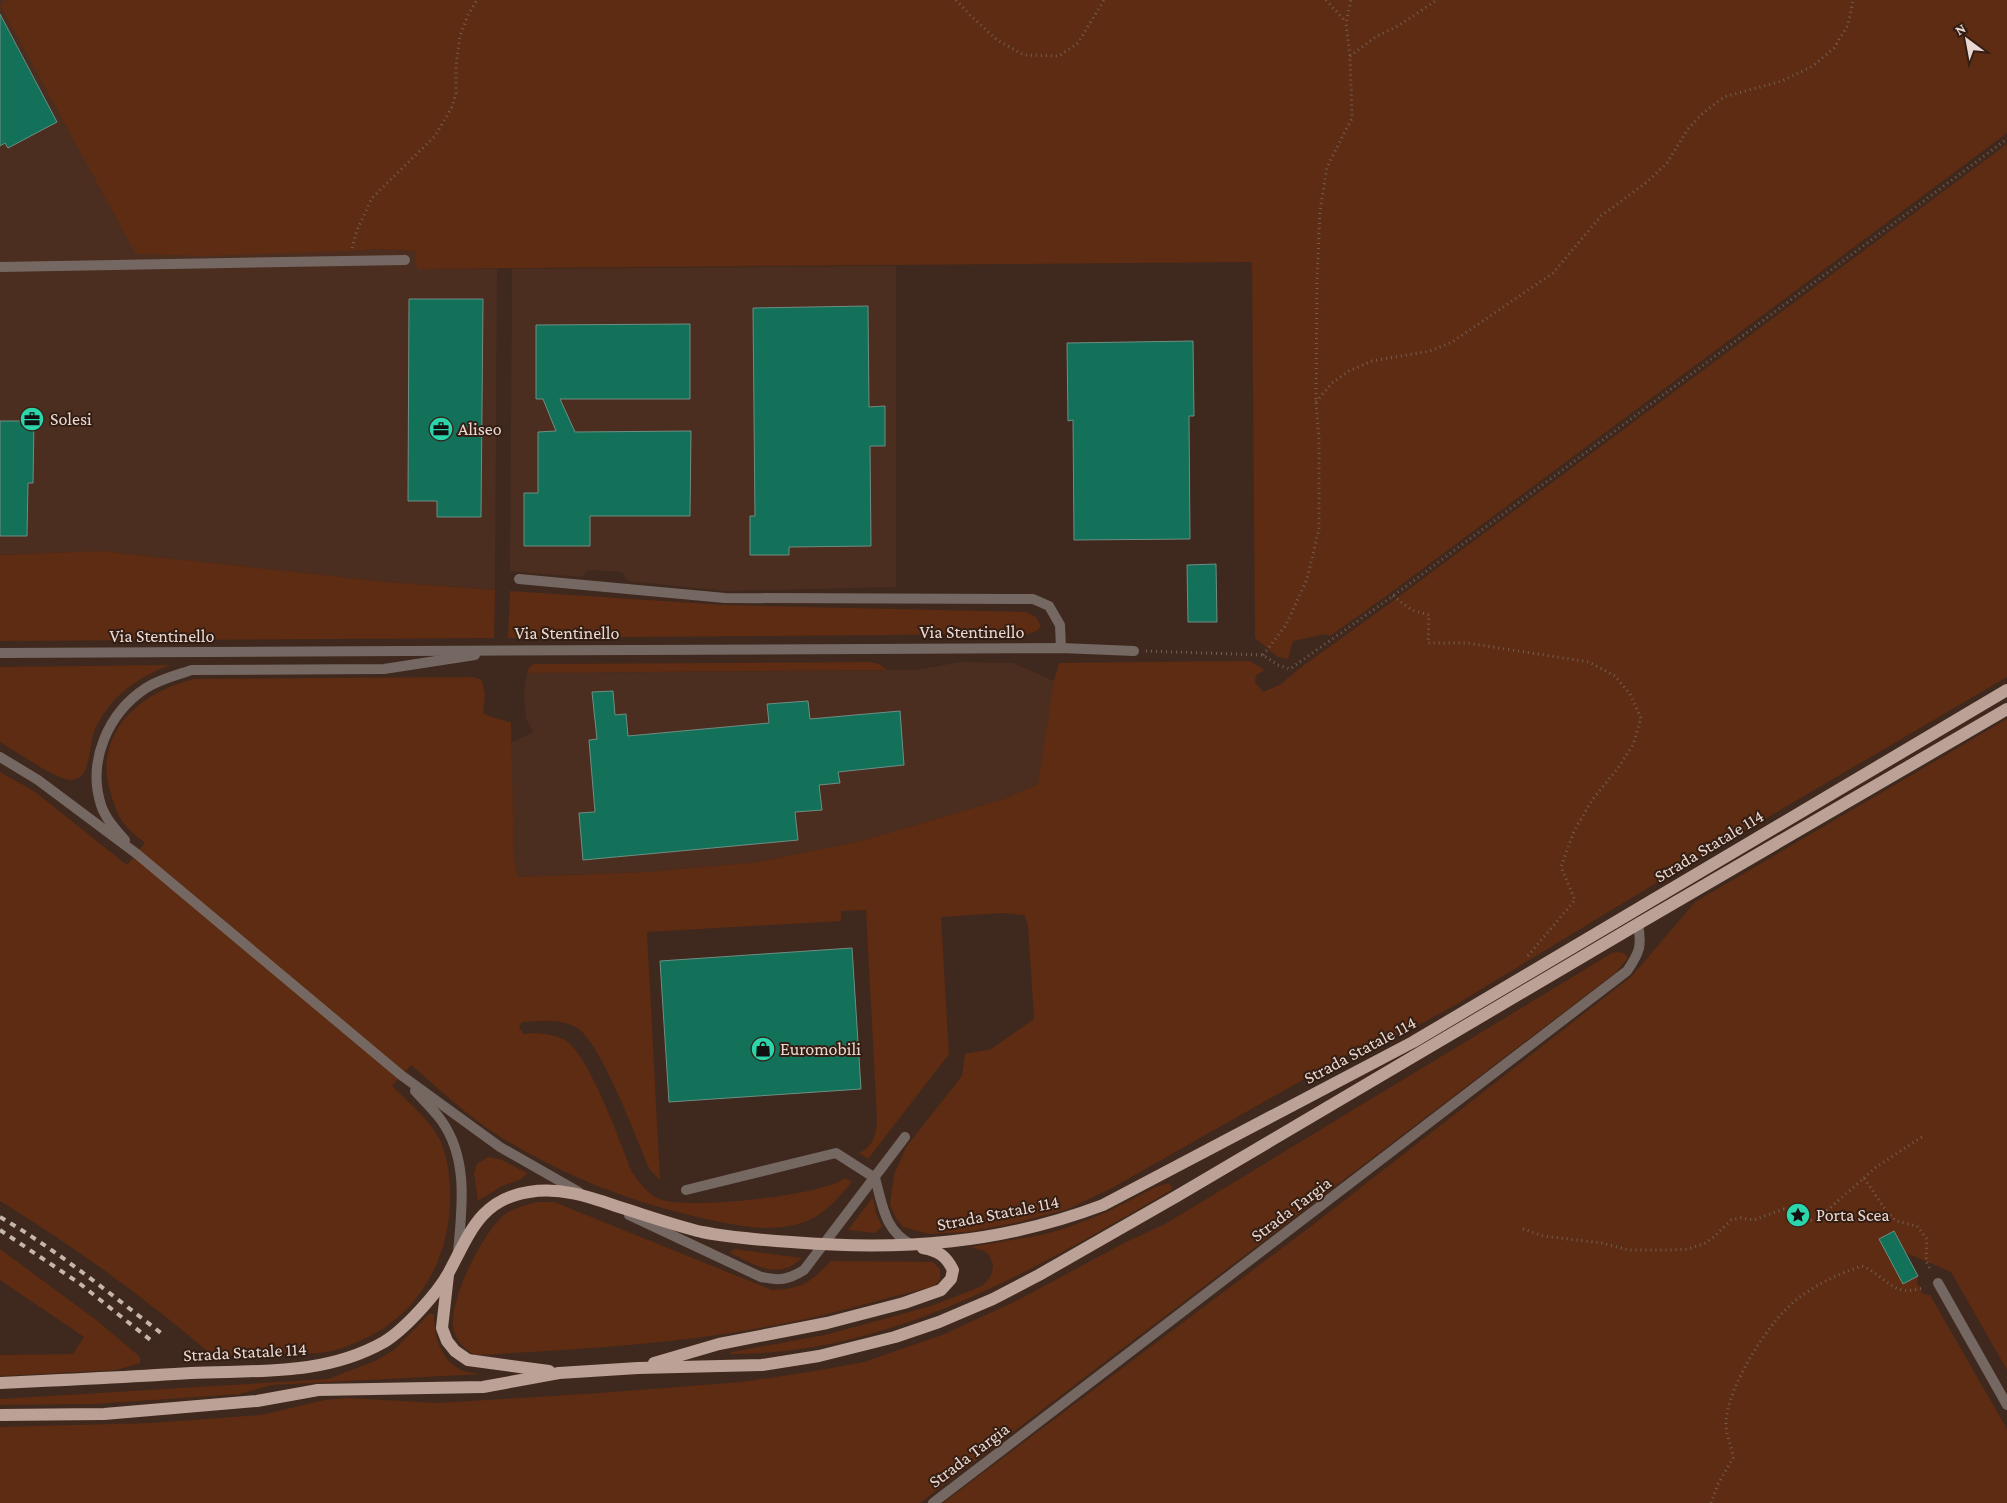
<svg xmlns="http://www.w3.org/2000/svg" width="2007" height="1503" font-family="'Crimson Pro',serif">
	<style>
		.built { fill: #4b2e20 }
		.green { fill: #5d2c12 }
		.building { fill: #137059; stroke: #6e8e83 }
		.lines { fill: none; stroke-linecap: round; stroke-linejoin: round }
		.path { stroke: #745f55; stroke-width: 3; stroke-dasharray: 1 4; stroke-linecap: butt }
		.service { stroke: #756863; stroke-width: 10 }
		.minor { stroke: #756863; stroke-width: 10 }
		.primary { stroke: #bba196; stroke-width: 12 }
		.rail { stroke: #c6b5ad; stroke-width: 4; stroke-dasharray: 6 6; stroke-linecap: butt }
		.labels { text-anchor: middle; dominant-baseline: central; stroke-width: 4; stroke-linejoin: round; paint-order: stroke }
		.poi-label { font-size: 18px; fill: #e9d9d2; stroke: #341e13; text-anchor: start }
		.street-label { font-size: 18px; fill: #e9d9d2; stroke: #341e13 }
	</style>
	<rect width="100%" height="100%" fill="#3f281d"/>
	<g class="built">
		<polygon points="0,0 5,0 0,5 351,251 377,249 415,251 418,269 497,269 495,590 387,582 101,551 0,555"/>
		<polygon points="896,266 896,587 726,591 628,581 622,572 605,571 589,570 581,577 510,571 512,269"/>
		<polygon points="1250,661 1038,784 1004,799 861,841 758,862 646,872 518,877 514,860 511,743 533,732 526,719 524,692 527,673 916,670 960,662 1013,663 1054,681 1059,663"/>
	</g>
	<g class="green">
		<polygon points="5,0 2007,0 2007,133 1389,594 1330,636 1326,634 1293,641 1288,659 1278,657 1255,638 1252,262 417,269 415,251 377,249 351,251 207,256 136,254 0,5"/>
		<path d="M2007 144V677L1666 877 1452 1007 1415 1027 1345 1056 1112 1188 1068 1209 1015 1223 967 1232 928 1234 903 1227 896 1218 890 1205 894 1175 906 1147 962 1076 965 1054 991 1049 1034 1019 1028 925 1024 915 1002 913 941 917 949 1054 868 1159 859 1153C873 1147 876 1135 877 1120L866 910 841 911V921L647 932 660 1180 650 1170C637 1141 601 1042 577 1028 560 1018 541 1021 522 1022L519 1027 524 1034C536 1032 554 1034 565 1040 590 1056 620 1142 632 1172 639 1182 650 1197 662 1200 692 1209 822 1196 845 1178L852 1182C839 1197 826 1213 807 1221 774 1234 739 1226 706 1219 633 1203 563 1176 499 1136 467 1116 439 1089 411 1065L392 1086C409 1103 429 1119 440 1140 447 1154 449 1173 450 1188 453 1257 418 1320 352 1344 345 1347 335 1351 327 1352 315 1354 302 1353 289 1353 264 1354 239 1355 213 1356 147 1299 75 1247 0 1201V772L34 791 127 865 145 843C138 838 131 832 125 825 118 817 114 804 111 794 91 733 141 691 195 679L473 677 482 680 485 695 483 713C492 718 502 719 511 723L514 860 518 877 646 872 758 862 861 841 1004 799 1038 784 1054 681 1059 663 1250 661 1265 670 1256 675 1255 682 1263 692 1281 684 1300 668 1393 601Z"/>
		<polygon points="101,551 387,582 495,590 494,638 0,641 0,555"/>
		<polygon points="510,591 724,605 1026,612 1036,617 1041,626 1037,631 1027,634 508,638"/>
		<polygon points="869,662 879,664 888,670 527,673 529,668 533,664"/>
		<path d="M170 665C136 678 108 698 94 732 88 747 92 779 71 780 58 781 14 750 0 742V667Z"/>
		<polygon points="2007,719 2007,1370 1951,1272 1906,1253 1918,1276 1917,1283 1923,1294 1930,1295 2007,1429 2007,1503 943,1503 1310,1227 1632,976 1695,902"/>
		<polygon points="1618,952 1624,953 1628,958 1615,973 920,1503 0,1503 0,1427 151,1423 261,1415 325,1400 348,1398 439,1403 599,1393 741,1382 815,1371 864,1362 942,1335 1016,1301 1126,1242 1165,1224 1612,953"/>
		<polygon points="488,1157 500,1159 527,1173 522,1179 502,1186 478,1201 474,1174 477,1164"/>
		<path d="M1169 1183 1172 1187 1171 1190C1037 1268 892 1355 731 1354V1352L825 1335 931 1306 982 1286 989 1279 992 1272 993 1264 989 1255 984 1251 971 1247 1041 1235 1066 1228 1105 1213 1156 1187Z"/>
		<polygon points="873,1197 876,1213 882,1227 875,1233 848,1230"/>
		<path d="M536 1202H554L772 1290C802 1289 811 1282 831 1261L933 1262 940 1269V1280L934 1286C876 1301 819 1318 760 1328 667 1345 571 1350 476 1355 466 1351 457 1342 454 1331 446 1304 483 1232 504 1215 513 1208 525 1206 536 1202Z"/>
		<polygon points="0,1249 95,1319 140,1357 140,1363 116,1370 0,1376 0,1355 73,1354 84,1337 0,1280"/>
		<path d="M734 1249 802 1258C777 1281 756 1265 730 1253Z"/>
		<path d="M430 1313 434 1315C434 1338 442 1365 467 1372 472 1373 477 1373 482 1374L272 1385 240 1394 96 1404 0 1405V1399L328 1379 375 1361 394 1350Z"/>
	</g>
	<g class="building">
		<polygon points="0,14 57,122 8,148 5,143 0,146"/>
		<polygon points="409,299 483,299 481,517 437,517 437,501 408,501"/>
		<polygon points="868,306 869,407 885,406 885,446 870,446 871,546 789,547 789,555 750,555 750,516 755,516 753,308"/>
		<polygon points="690,324 690,399 560,399 575,432 691,431 690,516 590,516 590,546 524,546 524,493 538,493 538,432 556,431 543,399 536,399 536,325"/>
		<polygon points="1193,341 1194,416 1189,416 1190,539 1074,540 1073,420 1068,421 1067,343"/>
		<polygon points="0,421 34,421 33,483 28,483 27,536 0,536"/>
		<polygon points="1216,564 1217,622 1188,622 1187,565"/>
		<polygon points="613,691 615,715 626,714 628,736 769,723 767,704 808,701 810,719 900,711 904,765 838,772 840,783 819,785 822,810 795,812 798,840 583,860 579,813 595,812 589,740 597,739 592,692"/>
		<polygon points="852,948 861,1089 669,1102 660,961"/>
		<polygon points="1894,1231 1918,1276 1903,1284 1879,1239"/>
	</g>
	<g class="lines">
		<g class="path">
			<polyline points="956,0 970,15 997,40 1024,55 1059,56 1078,43 1104,0"/>
			<polyline points="1326,0 1346,22"/>
			<polyline points="1350,56 1377,36 1398,26 1437,0"/>
			<polyline points="352,248 357,230 372,198 435,136 452,107 456,93 456,66 460,36 468,15 477,0"/>
			<polyline points="1316,402 1332,383 1349,371 1372,361 1430,351 1452,342 1553,273 1601,216 1647,182 1667,163 1688,129 1703,113 1724,97 1782,81 1813,66 1834,48 1848,25 1853,0"/>
			<polyline points="1393,596 1412,610 1429,615 1428,643 1467,643 1589,662 1615,676 1630,694 1641,718 1633,745 1618,768 1592,800 1574,831 1561,867 1575,900 1527,957"/>
			<polyline points="1146,651 1263,655 1278,665 1290,669 1393,596 2007,139"/>
			<polyline points="1263,655 1286,625 1307,579 1319,529 1319,439 1316,402 1317,279 1320,211 1327,167 1352,118 1350,56 1346,23 1351,0"/>
			<polyline points="1864,1178 1876,1167 1925,1135"/>
			<path d="M1523 1229 1543 1236 1602 1243 1628 1250H1671L1688 1249 1706 1243 1715 1236 1731 1220 1741 1218 1754 1220 1784 1209C1795 1214 1803 1220 1815 1221L1864 1178 1887 1212 1896 1221 1917 1226 1927 1239 1926 1261 1931 1271"/>
			<path d="M1711 1503 1718 1484 1733 1458C1732 1447 1726 1435 1726 1424 1726 1388 1771 1317 1800 1297 1819 1283 1840 1273 1862 1266 1888 1277 1893 1299 1925 1287"/>
		</g>
		<g class="service">
			<polyline points="0,267 405,260"/>
			<path d="M686 1190 836 1153 875 1178C883 1206 884 1230 912 1245"/>
			<path d="M629 1215 761 1277C779 1281 788 1280 804 1270L905 1137"/>
		</g>
		<g class="minor">
			<polyline points="519,579 725,598 1033,599 1049,606 1060,625 1061,648"/>
			<polyline points="0,653 1061,648 1134,651"/>
			<polyline points="0,757 38,780 137,854 401,1075 500,1147 579,1192"/>
			<path d="M125 840C116 830 105 818 101 805 87 761 108 713 146 688 160 679 177 675 192 670L384 669 475 655"/>
			<path d="M415 1091C424 1101 434 1110 441 1120 469 1159 462 1208 458 1252"/>
			<polyline points="1938,1283 2007,1405"/>
			<path d="M933 1503 1627 971C1640 952 1642 946 1638 924"/>
		</g>
		<g class="primary">
			<polyline points="448,1275 442,1328 447,1341 455,1351 468,1360 549,1371"/>
			<path d="M654 1363 719 1344 827 1323 904 1303 941 1290 951 1279 953 1270C946 1256 939 1251 923 1248"/>
			<path d="M0 1383C64 1380 128 1377 191 1373 258 1370 324 1376 384 1342 404 1330 438 1293 449 1272 469 1235 480 1199 529 1192 560 1187 587 1196 616 1206 645 1215 673 1225 702 1232 732 1238 761 1240 791 1242 901 1251 1000 1244 1103 1205L1413 1042 2007 690"/>
			<polyline points="0,1415 104,1414 257,1401 318,1390 483,1387 559,1373 638,1368 762,1365 819,1356 895,1337 939,1322 993,1299 1039,1275 1177,1196 1638,924 2007,709"/>
		</g>
		<g class="rail">
			<path d="M0 1217C57 1250 109 1293 161 1333"/>
			<polyline points="0,1230 79,1283 153,1342"/>
		</g>
	</g>
	<defs>
		<g id="office-disc" transform="scale(1.25)"><circle r="9.5" fill="#2dd5ab" stroke="#341e13"/><path d="M-6-3h4V-5.5h4V-3h4V5H-6ZM-1-4.5V-3h2v-1.5ZM-6 0V1H6V0Z" fill="#111"/></g>
		<g id="shop-disc" transform="scale(1.25)"><circle r="9.5" fill="#2dd5ab" stroke="#341e13"/><path d="M-5-2.5h2.3a2.7 3.5 0 0 1 5.4 0H5L5.5 6h-11ZM-1.5-2.5h3a1.5 2.3 0 0 0-3 0Z" fill="#111"/></g>
		<g id="sight-disc" transform="scale(1.25)"><circle r="9.5" fill="#2dd5ab" stroke="#341e13"/><path d="M0-6L1.8-2.2L6-1.7L2.9 1.2L3.7 5.4L0 3.3L-3.7 5.4L-2.9 1.2L-6-1.7L-1.8-2.2Z" fill="#111"/></g>
	</defs>
	<g fill-rule="evenodd">
		<use href="#office-disc" x="32" y="419"/>
		<use href="#office-disc" x="441" y="429"/>
		<use href="#shop-disc" x="763" y="1049"/>
		<use href="#sight-disc" x="1798" y="1215"/>
	</g>
	<g class="labels">
		<g class="poi-label">
			<text x="50" y="419">Solesi</text>
			<text x="458" y="429">Aliseo</text>
			<text x="780" y="1049">Euromobili</text>
			<text x="1816" y="1215">Porta Scea</text>
		</g>
		<g class="street-label">
			<text x="972" y="632">Via Stentinello</text>
			<text x="567" y="633">Via Stentinello</text>
			<text x="162" y="636">Via Stentinello</text>
			<text transform="translate(1709 846) rotate(-31)">Strada Statale 114</text>
			<text transform="translate(1360 1050) rotate(-28)">Strada Statale 114</text>
			<text transform="translate(1291 1209) rotate(-37)">Strada Targia</text>
			<text transform="translate(998 1213) rotate(-11)">Strada Statale 114</text>
			<text transform="translate(245 1352) rotate(-3)">Strada Statale 114</text>
			<text transform="translate(969 1455) rotate(-37)">Strada Targia</text>
		</g>
	</g>
	<g transform="translate(1967 40) rotate(328)" stroke="#341e13" stroke-width="4" paint-order="stroke">
	<path d="M0-4L9 19L0 12L-9 19Z" fill="#e9d9d2"/>
	<text y="-8" font-size="14" font-weight="bold" text-anchor="middle" fill="#e9d9d2">N</text>
	</g>
</svg>
